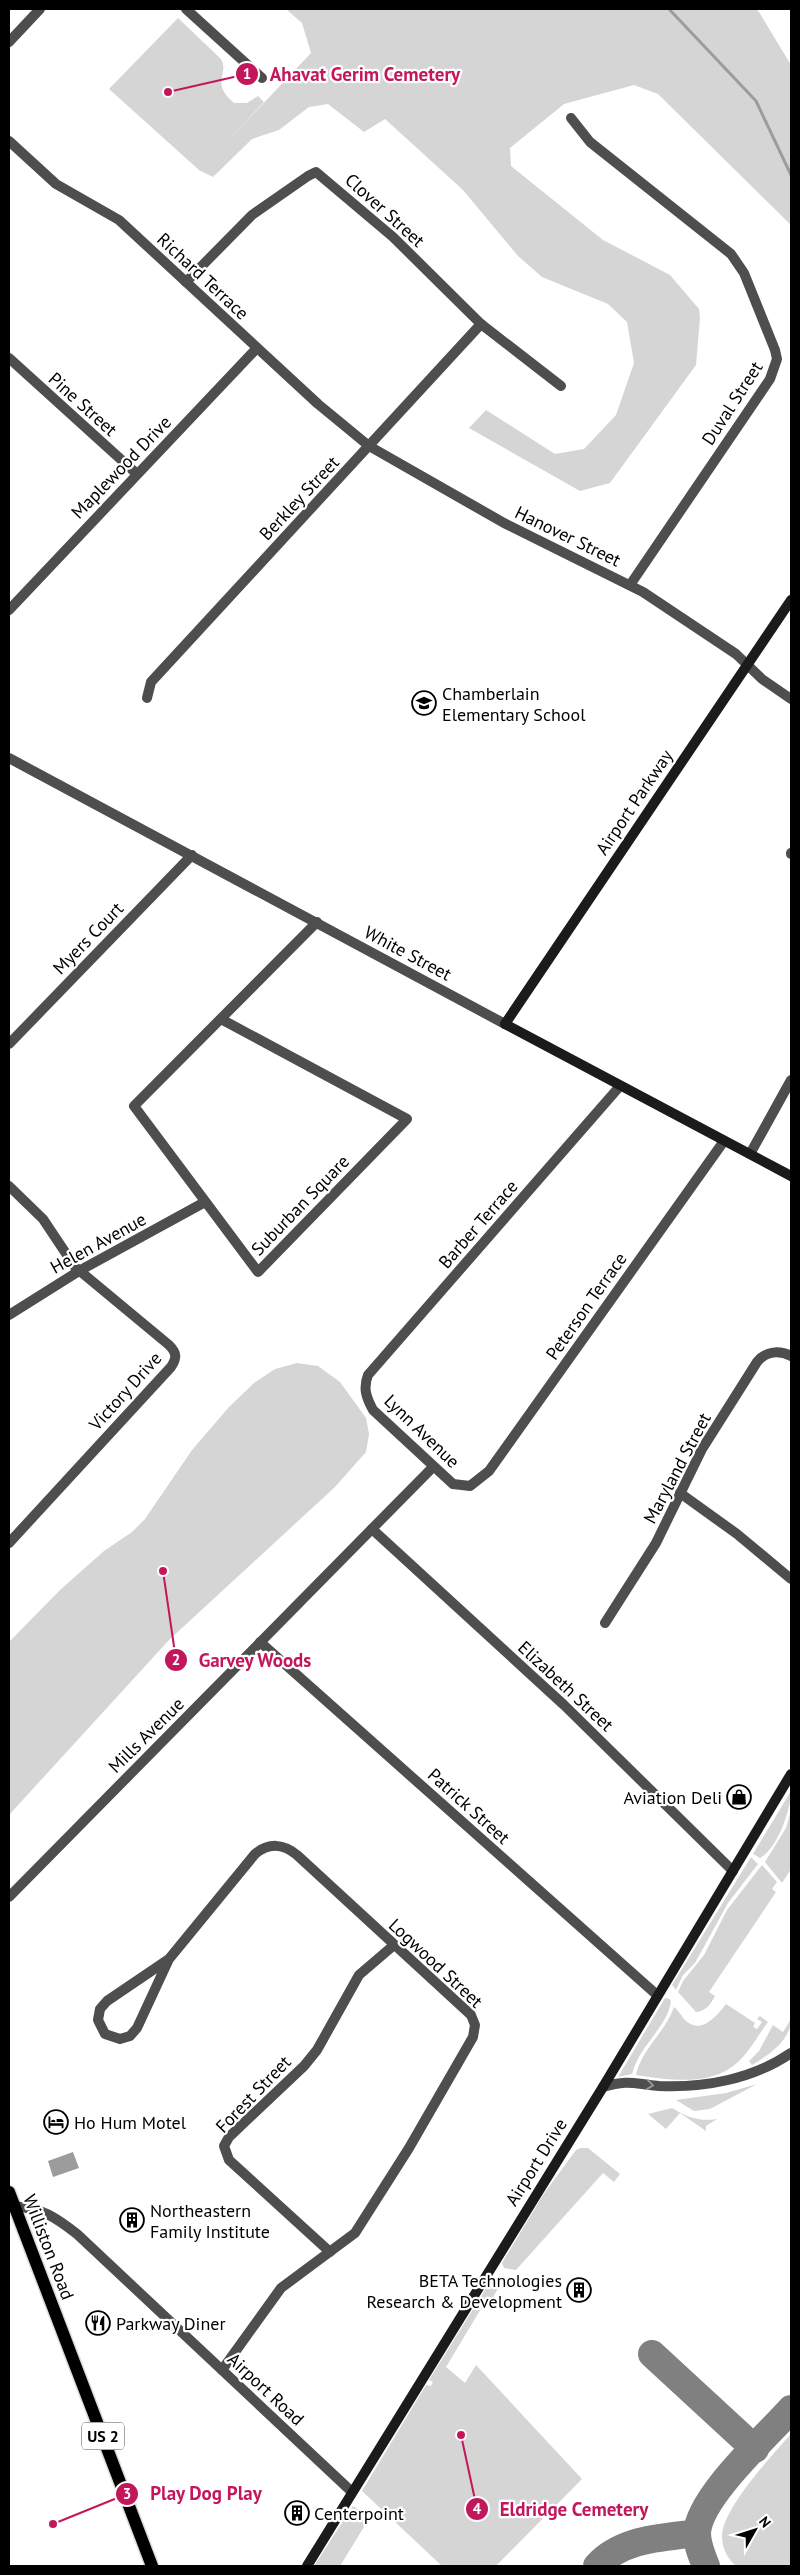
<svg xmlns="http://www.w3.org/2000/svg" width="800" height="2575" font-family="'PT Sans',sans-serif">
	<style>
		.green { fill: #d5d5d5 }
		.water { fill: #9c9c9c }
		.lines { fill: none; stroke-linecap: round; stroke-linejoin: round }
		.stream { stroke: #9c9c9c; stroke-width: 3 }
		.taxiway { stroke: #808080; stroke-width: 28 }
		.primary-casing { stroke: #dbdbdb; stroke-width: 15 }
		.minor { stroke: #4e4e4e; stroke-width: 10 }
		.tertiary { stroke: #4e4e4e; stroke-width: 10 }
		.secondary { stroke: #1b1b1b; stroke-width: 10 }
		.primary { stroke: #000; stroke-width: 12 }
		.oneway { stroke: #959595 }
		.labels { text-anchor: middle; dominant-baseline: central; stroke-width: 4.5; stroke-linejoin: round; paint-order: stroke }
		.shield { fill: #fff; stroke: #4c4c4c; stroke-width: 1 }
		.shield-label { font-size: 16px; font-weight: bold; fill: #000 }
		.street-label { font-size: 18px; fill: #000; stroke: #fff }
		.poi-label { font-size: 18px; fill: #000; stroke: #fff; text-anchor: start }
		.leader { fill: none; stroke: #c2185b; stroke-width: 2 }
		.callout-dot { fill: #c2185b; stroke: #fff; stroke-width: 2 }
		.mark-label { font-size: 15px; text-anchor: middle; font-weight: bold; fill: #fff }
		.callout-label { font-size: 19px; text-anchor: middle; font-weight: bold; fill: #c2185b; stroke: #fff; stroke-width: 4.5; stroke-linejoin: round; paint-order: stroke }
	</style>
	<rect width="100%" height="100%" fill="#fff"/>
	<g class="green">
		<path d="M286 9H756L759 12 791 65V225L658 94 634 85 564 104 510 148 511 166 603 240 670 275 699 309 700 318 696 365 610 483 580 491 469 428 486 410 555 454 584 449 616 415 634 363 627 322 608 304 542 277 518 256 463 190 385 119 364 132 328 104 309 107 279 130 252 139 213 177 199 170 109 89 178 18 221 59C230 75 209 81 234 103H247L258 96 264 102 220 149 311 53 302 23Z"/>
		<polygon points="297,1363 318,1366 340,1382 366,1418 369,1434 366,1452 335,1487 169,1640 9,1815 9,1642 60,1590 104,1551 132,1532 145,1519 192,1450 229,1407 254,1383 275,1369"/>
		<path d="M791 1791C791 1810 777 1849 760 1858L753 1854Z"/>
		<polygon points="791,1810 791,1869 782,1883 765,1862 786,1828"/>
		<polygon points="751,1857 758,1864 728,1903 695,1963 683,1975 676,1990 672,1985"/>
		<path d="M762 1865 777 1882 772 1889 776 1892 709 1992 715 1996C710 2005 706 2011 696 2012L678 1992 683 1981 704 1955 727 1910Z"/>
		<path d="M665 1998 670 1999 671 2002C666 2029 640 2044 632 2074L618 2077Z"/>
		<path d="M726 2004 755 2023 753 2027 757 2029 762 2022 757 2019 760 2016 768 2022C758 2035 750 2051 738 2062 712 2087 669 2080 636 2075 642 2048 665 2033 674 2007 678 2010 681 2015 684 2019 700 2036 716 2017 726 2004Z"/>
		<path d="M791 2019C791 2040 769 2055 752 2065L749 2061 759 2051 773 2025 783 2032Z"/>
		<polygon points="757,2084 710,2109 694,2111 676,2100 726,2093"/>
		<path d="M672 2108C687 2117 699 2122 717 2119L706 2126V2131L680 2113 666 2129 648 2114Z"/>
		<polygon points="581,2148 588,2148 620,2174 614,2182 603,2173 516,2270 504,2268 502,2263 543,2195 576,2150"/>
		<polygon points="490,2282 496,2286 497,2290 489,2304 485,2302 446,2367 465,2383 476,2365 582,2479 496,2566 442,2566 362,2491 426,2385 431,2386 433,2382 429,2380"/>
		<path d="M791 2434V2566H736C727 2558 722 2548 722 2536 722 2509 773 2454 791 2434Z"/>
		<polygon points="353,2506 370,2517 340,2566 314,2566"/>
	</g>
	<polygon class="water" points="73,2152 79,2168 53,2177 48,2161"/>
	<g class="lines">
		<polyline class="stream" points="669,9 756,101 791,175"/>
		<g class="taxiway">
			<polyline points="652,2354 755,2449"/>
			<path d="M597 2566C622 2538 662 2538 697 2533"/>
			<path d="M706 2566C702 2556 697 2545 697 2533 699 2497 766 2437 791 2409"/>
		</g>
		<g class="primary-casing">
			<polyline id="primary" points="9,2192 152,2566"/>
		</g>
		<g class="minor">
			<polyline points="186,9 262,78"/>
			<polyline points="571,118 590,142 731,254 744,273 775,350 777,359 770,379 630,585"/>
			<polyline points="9,141 56,184 119,220 318,404 369,446 504,523 643,592 736,654 762,679 791,699"/>
			<polyline points="186,282 252,215 308,176 316,172 393,237 481,324 561,386"/>
			<polyline points="9,358 137,474"/>
			<polyline points="9,610 257,348"/>
			<polyline points="147,698 151,682 481,324"/>
			<polyline points="791,854 791,853"/>
			<polyline points="221,1019 407,1119 258,1272 134,1106 317,922"/>
			<polyline points="9,1044 192,855"/>
			<path d="M620 1086 368 1375C363 1388 366 1397 373 1410L453 1484 470 1486 489 1471 724 1141"/>
			<polyline points="750,1154 791,1080"/>
			<path d="M9 1186 43 1219 75 1267 169 1345C177 1353 177 1358 171 1367L9 1543"/>
			<polyline points="9,1315 79,1271 205,1202"/>
			<polyline points="680,1493 737,1534 791,1579"/>
			<polyline points="372,1529 564,1705 733,1871"/>
			<path d="M605 1623 656 1543 702 1449 757 1362C766 1351 779 1350 791 1356"/>
			<polyline points="260,1642 657,1995"/>
			<polyline points="9,1897 433,1467"/>
			<path d="M169 1959 137 2028 130 2036 120 2039 105 2034 98 2020 100 2009 107 2001 169 1959 255 1854C269 1842 284 1844 297 1855L471 2015 475 2025 473 2037 409 2148 355 2233 281 2288 222 2370"/>
			<path d="M603 2087C629 2079 634 2084 659 2086 705 2088 753 2079 791 2053"/>
			<path d="M14 2206C43 2209 54 2216 77 2234L352 2492"/>
			<polyline points="330,2252 229,2160 224,2146 229,2137 304,2066 317,2050 359,1975 394,1945"/>
		</g>
		<g class="tertiary">
			<polyline points="9,42 40,9"/>
			<polyline points="9,758 505,1024"/>
		</g>
		<g class="secondary">
			<polyline points="791,600 505,1024 791,1176"/>
			<polyline points="307,2566 603,2087 791,1774"/>
		</g>
		<use href="#primary" class="primary"/>
	</g>
	<defs><path id="oneway-chevron" d="M-2-3.5L2.5 0L-2 3.5" fill="none" stroke-width="1.6" stroke-linecap="round" stroke-linejoin="round" transform="scale(1.25)"/></defs>
	<use class="oneway" href="#oneway-chevron" transform="translate(650 2085) rotate(7)"/>
	<defs>
		<g id="school-ring" transform="scale(1.25)"><circle r="9.5" fill="#fff" stroke="#000" stroke-width="1.5"/><path d="M0-5L7-2L0 1L-7-2ZM-4 1L0 2.5L4 1V4Q0 6-4 4Z" fill="#000"/></g>
		<g id="shop-ring" transform="scale(1.25)"><circle r="9.5" fill="#fff" stroke="#000" stroke-width="1.5"/><path d="M-5-2.5h2.3a2.7 3.5 0 0 1 5.4 0H5L5.5 6h-11ZM-1.5-2.5h3a1.5 2.3 0 0 0-3 0Z" fill="#000"/></g>
		<g id="hotel-ring" transform="scale(1.25)"><circle r="9.5" fill="#fff" stroke="#000" stroke-width="1.5"/><path d="M-6-4.5h1.5V1H6V5H4.5V3h-9V5H-6ZM-4 0a1.8 1.8 0 1 1 3.6 0ZM.5 0V-2.5h3Q6-2.5 6 0Z" fill="#000"/></g>
		<g id="building-ring" transform="scale(1.25)"><circle r="9.5" fill="#fff" stroke="#000" stroke-width="1.5"/><path d="M-4-6H4V6H1V3H-1V6H-4ZM-2.5-4.3h1.7v1.8h-1.7ZM.8-4.3h1.7v1.8H.8ZM-2.5-1h1.7V.8h-1.7ZM.8-1h1.7V.8H.8Z" fill="#000"/></g>
		<g id="restaurant-ring" transform="scale(1.25)"><circle r="9.5" fill="#fff" stroke="#000" stroke-width="1.5"/><path d="M-5-6h1v4h1v-4h1v4h1v-4h1v5L-1.5 .5V6h-2V.5L-5-1ZM5-6V6H3V1.5H1.5Q1.5-4 5-6Z" fill="#000"/></g>
	</defs>
	<g fill-rule="evenodd">
		<use href="#school-ring" x="424" y="703"/>
		<use href="#shop-ring" x="739" y="1797"/>
		<use href="#hotel-ring" x="56" y="2122"/>
		<use href="#building-ring" x="132" y="2220"/>
		<use href="#building-ring" x="579" y="2290"/>
		<use href="#restaurant-ring" x="98" y="2323"/>
		<use href="#building-ring" x="297" y="2513"/>
	</g>
	<g class="labels">
		<rect class="shield" x="82" y="2422.5" width="42" height="27" rx="4"/>
		<g class="shield-label">
			<text x="103" y="2436">US 2</text>
		</g>
		<g class="street-label">
			<text transform="translate(385 210) rotate(42)">Clover Street</text>
			<text transform="translate(203 276) rotate(43)">Richard Terrace</text>
			<text transform="translate(732 403) rotate(-57)">Duval Street</text>
			<text transform="translate(83 404) rotate(42)">Pine Street</text>
			<text transform="translate(121 467) rotate(-46)">Maplewood Drive</text>
			<text transform="translate(299 498) rotate(-47)">Berkley Street</text>
			<text transform="translate(568 536) rotate(26)">Hanover Street</text>
			<text transform="translate(634 802) rotate(-56)">Airport Parkway</text>
			<text transform="translate(88 938) rotate(-46)">Myers Court</text>
			<text transform="translate(408 953) rotate(28)">White Street</text>
			<text transform="translate(300 1205) rotate(-46)">Suburban Square</text>
			<text transform="translate(478 1224) rotate(-49)">Barber Terrace</text>
			<text transform="translate(98 1243) rotate(-29)">Helen Avenue</text>
			<text transform="translate(586 1306) rotate(-55)">Peterson Terrace</text>
			<text transform="translate(125 1391) rotate(-48)">Victory Drive</text>
			<text transform="translate(422 1431) rotate(44)">Lynn Avenue</text>
			<text transform="translate(677 1468) rotate(-62)">Maryland Street</text>
			<text transform="translate(566 1686) rotate(43)">Elizabeth Street</text>
			<text transform="translate(146 1735) rotate(-45)">Mills Avenue</text>
			<text transform="translate(469 1806) rotate(42)">Patrick Street</text>
			<text transform="translate(436 1963) rotate(43)">Logwood Street</text>
			<text transform="translate(253 2094) rotate(-46)">Forest Street</text>
			<text transform="translate(536 2162) rotate(-58)">Airport Drive</text>
			<text transform="translate(49 2247) rotate(69)">Williston Road</text>
			<text transform="translate(266 2389) rotate(43)">Airport Road</text>
		</g>
		<g class="poi-label">
			<text x="442" y="693">Chamberlain<tspan x="442" dy="21">Elementary School</tspan></text>
			<text x="722" y="1797" text-anchor="end">Aviation Deli</text>
			<text x="74" y="2122">Ho Hum Motel</text>
			<text x="150" y="2210">Northeastern<tspan x="150" dy="21">Family Institute</tspan></text>
			<text x="562" y="2280" text-anchor="end">BETA Technologies<tspan x="562" dy="21">Research &amp; Development</tspan></text>
			<text x="116" y="2323">Parkway Diner</text>
			<text x="314" y="2513">Centerpoint</text>
		</g>
	</g>
	<path class="leader" d="M168 92L247 74M163 1571L176 1660M53 2524L127 2494M461 2435L477 2509"/>
	<g class="callout-dot">
		<circle cx="168" cy="92" r="5"/>
		<circle cx="163" cy="1571" r="5"/>
		<circle cx="53" cy="2524" r="5"/>
		<circle cx="461" cy="2435" r="5"/>
		<circle cx="247" cy="74" r="12"/>
		<circle cx="176" cy="1660" r="12"/>
		<circle cx="127" cy="2494" r="12"/>
		<circle cx="477" cy="2509" r="12"/>
	</g>
	<g class="mark-label">
		<text x="247" y="79">1</text>
		<text x="176" y="1665">2</text>
		<text x="127" y="2499">3</text>
		<text x="477" y="2514">4</text>
	</g>
	<g class="callout-label">
		<text x="365" y="81">Ahavat Gerim Cemetery</text>
		<text x="255" y="1667">Garvey Woods</text>
		<text x="206" y="2500">Play Dog Play</text>
		<text x="574" y="2516">Eldridge Cemetery</text>
	</g>
	<rect width="800" height="2575" fill="none" stroke="#000000" stroke-width="20"/>
	<g transform="translate(755 2530) rotate(51)" stroke="#ffffff" stroke-width="4" paint-order="stroke">
	<path d="M0-4L9 19L0 12L-9 19Z" fill="#000000"/>
	<text y="-8" font-size="14" font-weight="bold" text-anchor="middle" fill="#000000">N</text>
	</g>
</svg>
